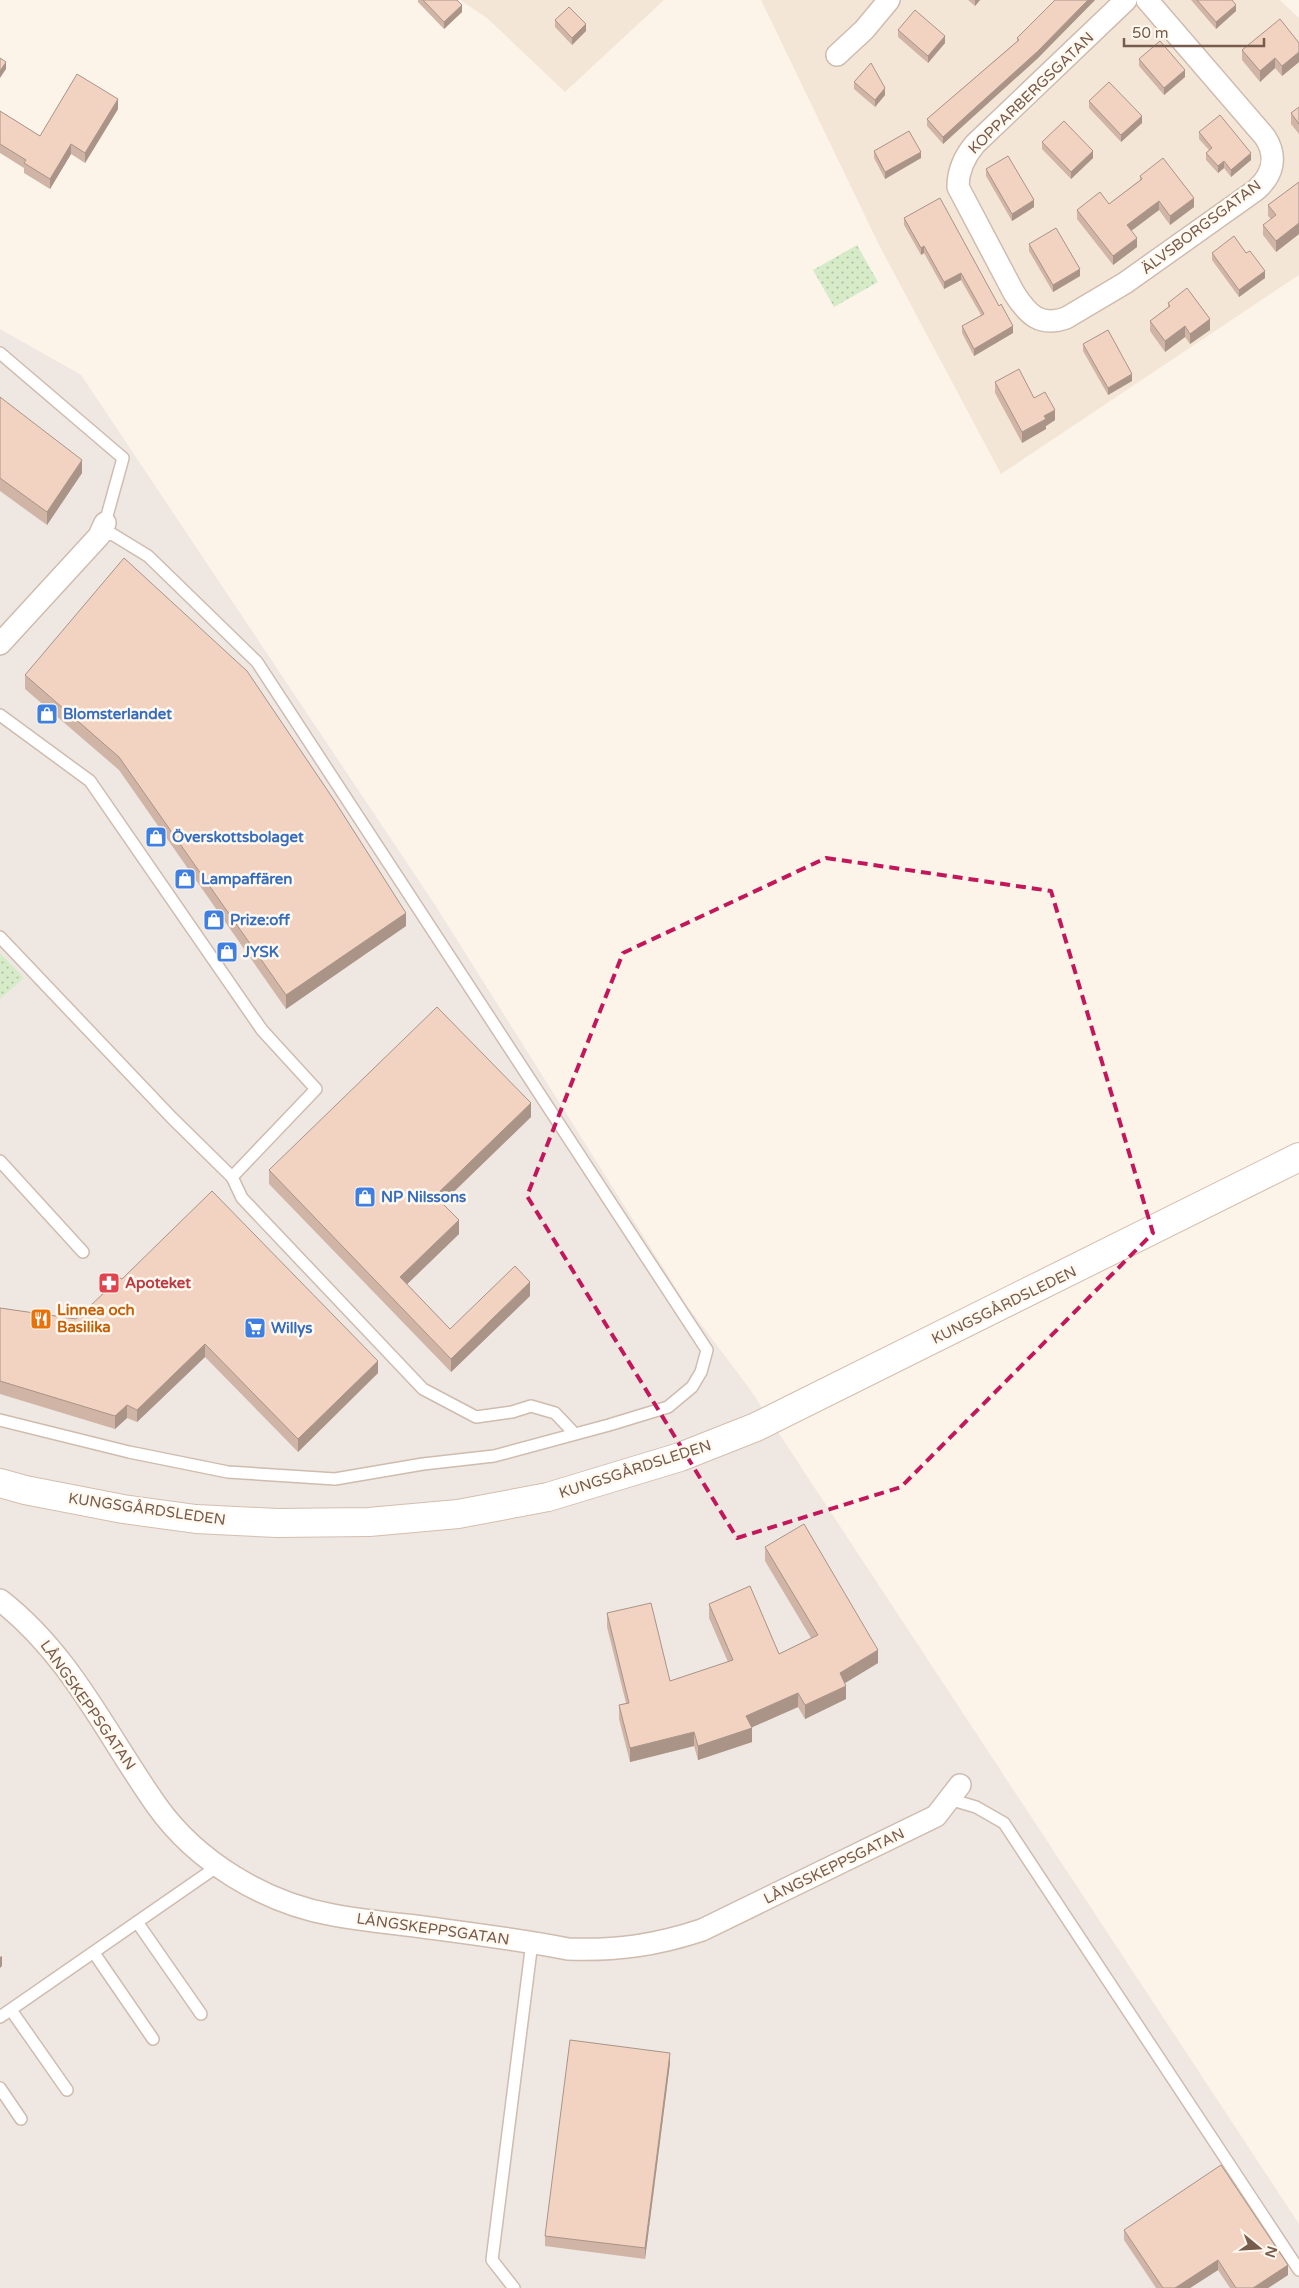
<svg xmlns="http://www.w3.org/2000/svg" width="1299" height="2288" font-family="'Varela Round',sans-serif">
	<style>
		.residential { fill: #f4e6d7 }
		.industrial { fill: #eee7e2 }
		.park { fill: url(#park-dots) }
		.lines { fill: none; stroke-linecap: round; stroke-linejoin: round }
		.lane-casing { stroke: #cfbcae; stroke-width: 14 }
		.street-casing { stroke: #cfbcae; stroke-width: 24 }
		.secondary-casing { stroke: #d4beae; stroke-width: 30 }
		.lane { stroke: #fff; stroke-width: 11 }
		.street { stroke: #fff; stroke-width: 21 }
		.secondary { stroke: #fff; stroke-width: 28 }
		.wall { fill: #d0b5a6 }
		.shaded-wall { fill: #a99487 }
		.building { fill: #f2d3c1; stroke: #a99487 }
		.marked { fill: none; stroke: #c2185b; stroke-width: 4; stroke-dasharray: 10 6; stroke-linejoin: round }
		.labels { text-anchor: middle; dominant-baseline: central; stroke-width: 5; stroke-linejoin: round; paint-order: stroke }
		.street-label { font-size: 15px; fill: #775b4c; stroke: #fff9f0 }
		.shop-label { font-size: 15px; font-weight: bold; fill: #366cbe; stroke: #fff9f0; text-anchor: start }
		.health-label { font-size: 15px; font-weight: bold; fill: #be3a42; stroke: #fff9f0; text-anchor: start }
		.food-label { font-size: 15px; font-weight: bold; fill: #c56008; stroke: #fff9f0; text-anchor: start }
	</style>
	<defs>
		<pattern id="park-dots" width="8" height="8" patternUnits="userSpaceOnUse" patternTransform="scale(1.25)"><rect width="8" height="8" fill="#d6ebc7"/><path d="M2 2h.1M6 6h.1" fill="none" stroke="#b2c1a4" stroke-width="1.8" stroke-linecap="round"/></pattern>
	</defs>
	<rect width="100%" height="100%" fill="#fcf4e9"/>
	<g class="residential">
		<polygon points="460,0 664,0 565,92 487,18"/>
		<polygon points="761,0 1280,0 1299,18 1299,275 1001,474 879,245"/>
	</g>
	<polygon class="industrial" points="0,329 81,375 435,905 688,1307 749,1388 1299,2224 1299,2288 0,2288"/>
	<g class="park">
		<polygon points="857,245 878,282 834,307 813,270"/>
		<polygon points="0,953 24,978 0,999"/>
	</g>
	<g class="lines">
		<g class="lane-casing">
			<g id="lane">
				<polyline points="0,353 123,458 105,523"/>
				<polyline points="0,715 90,781 262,1030 316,1089 232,1177 172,1118 0,937"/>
				<polyline points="0,1161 83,1252"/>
				<polyline points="232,1177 242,1198 423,1389 476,1417 512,1412 531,1406 555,1413 574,1433"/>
				<polyline points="0,1420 129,1452 228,1472 335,1479 423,1464 494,1456 609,1425 668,1407 692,1387 701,1372 707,1350 257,662 148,556 112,534 99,536"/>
				<polyline points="949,1799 976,1807 1004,1823 1299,2270"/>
				<polyline points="137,1922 201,2014"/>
				<polyline points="94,1953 153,2039"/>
				<polyline points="11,2010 67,2090"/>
				<polyline points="0,2017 218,1866"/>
				<polyline points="0,2088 21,2119"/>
				<polyline points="514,2288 492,2260 532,1942"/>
			</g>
		</g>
		<g class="street-casing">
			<g id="street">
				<path d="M1126 0 975 144C964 157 958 170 958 187L1014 293C1028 315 1040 327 1066 318L1125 283 1256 190C1273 175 1278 157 1265 137L1147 0"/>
				<polyline points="837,55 864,30 889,0"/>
				<polyline points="0,644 99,536 105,523"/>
				<path d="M0 1600C71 1655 106 1734 157 1806 197 1862 265 1903 333 1915 360 1920 388 1923 415 1926 466 1933 517 1939 568 1949 616 1951 657 1945 702 1930L936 1816 960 1785"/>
			</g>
		</g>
		<g class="secondary-casing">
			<polyline id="secondary" points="0,1483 25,1490 123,1509 196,1519 277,1523 369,1522 458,1514 548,1497 680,1457 756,1427 1299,1157"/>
		</g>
		<use href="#lane" class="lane"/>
		<use href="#street" class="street"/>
		<use href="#secondary" class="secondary"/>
	</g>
	<g class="wall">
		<polygon points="418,0 457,0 462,12 444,29 418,2"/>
		<polygon points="968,0 980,0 975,6"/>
		<polygon points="1055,0 1095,0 1038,58 943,144 927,126 927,119 1017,41 1017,38"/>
		<polygon points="1191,0 1232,0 1236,11 1216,29"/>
		<polygon points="555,20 586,31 572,45 555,27"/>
		<polygon points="898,30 945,43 928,63 898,37"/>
		<polygon points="1299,43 1299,62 1282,76 1275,68 1260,82 1242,60 1242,50"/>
		<polygon points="1139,59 1185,77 1164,95 1139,66"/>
		<polygon points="854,82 885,95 875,107 854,89"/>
		<polygon points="1089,101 1142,123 1121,142 1089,108"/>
		<polygon points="1299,107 1299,134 1291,124 1291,113"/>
		<polygon points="118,109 85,163 71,154 50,189 24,173 24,168 0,153 0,111 40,136"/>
		<polygon points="1199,132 1251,160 1231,177 1224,168 1218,173 1206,160 1206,153 1209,150 1199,139"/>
		<polygon points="1042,142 1093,158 1071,179 1042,149"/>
		<polygon points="874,151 921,158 885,179 874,158"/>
		<polygon points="986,169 1034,207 1012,221 986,176"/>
		<polygon points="1140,176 1194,207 1170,225 1159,210 1131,231 1137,247 1113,265 1077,219 1077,210 1109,204 1140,180"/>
		<polygon points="1299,182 1299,234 1276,252 1263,235 1263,225 1271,219 1268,216 1268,205"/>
		<polygon points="940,198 1013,333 974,356 962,333 962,326 981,315 961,280 944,289 924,253 921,255 904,225 904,218"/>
		<polygon points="1029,244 1080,276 1053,292 1029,251"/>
		<polygon points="1212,253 1246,253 1265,278 1239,297 1212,260"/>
		<polygon points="1168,303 1210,330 1190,344 1185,337 1165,352 1150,331 1150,321 1168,307"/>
		<polygon points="1083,344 1132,381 1108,395 1083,351"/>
		<polygon points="995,382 1034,398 1055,420 1046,426 1046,429 1022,443 995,393"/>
		<polygon points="0,397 82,473 47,525 0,491"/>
		<polygon points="25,675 406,926 286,1009 119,770 25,689"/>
		<polygon points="531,1117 442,1203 459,1234 407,1284 450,1329 530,1296 451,1372 269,1184 269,1170"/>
		<polygon points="122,1279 378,1373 298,1452 205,1357 137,1422 127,1418 115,1429 0,1394 0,1308 76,1319"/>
		<polygon points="765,1547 878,1663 845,1683 846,1699 805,1719 798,1707 751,1727 752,1742 698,1760 694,1746 630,1762 619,1719 619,1705 626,1703 607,1627 607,1613 670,1681 728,1662 709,1618 709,1604 779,1654 811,1638 765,1561"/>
		<polygon points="670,2063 645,2259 545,2246 545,2236"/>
		<polygon points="1124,2230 1288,2275 1268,2288 1230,2288 1218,2270 1190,2288 1156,2288 1124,2240"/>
	</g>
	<g class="shaded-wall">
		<polygon points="975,0 980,0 975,6"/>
		<polygon points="1088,0 1095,0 1038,58 943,144 943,137"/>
		<polygon points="462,5 462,12 444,29 444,22"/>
		<polygon points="1236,5 1236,11 1216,29 1216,22"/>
		<polygon points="586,24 586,31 572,45 572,38"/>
		<polygon points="945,36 945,43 928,63 928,56"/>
		<polygon points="1299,52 1299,62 1282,76 1282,66"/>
		<polygon points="1275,58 1275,68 1260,82 1260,71"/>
		<polygon points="6,62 6,69 0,78 0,71"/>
		<polygon points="1185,70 1185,77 1164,95 1164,88"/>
		<polygon points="885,88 885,95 875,107 875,100"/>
		<polygon points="118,99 118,109 85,163 85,153"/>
		<polygon points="1142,116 1142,123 1121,142 1121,135"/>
		<polygon points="71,144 71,154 50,189 50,179"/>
		<polygon points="1093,151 1093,158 1071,179 1071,172"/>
		<polygon points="921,152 921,158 885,179 885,172"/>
		<polygon points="1251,153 1251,160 1231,177 1231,170"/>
		<polygon points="1224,161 1224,168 1218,173 1218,166"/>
		<polygon points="1194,198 1194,207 1170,225 1170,216"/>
		<polygon points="1034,200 1034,207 1012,221 1012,214"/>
		<polygon points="1159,201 1159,210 1127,234 1127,225"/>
		<polygon points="1299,223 1299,234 1276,252 1276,241"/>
		<polygon points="1137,238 1137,247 1113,265 1113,256"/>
		<polygon points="924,246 924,253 921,255 921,248"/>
		<polygon points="1080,269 1080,276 1053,292 1053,285"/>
		<polygon points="1265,271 1265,278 1239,297 1239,290"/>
		<polygon points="961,273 961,280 944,289 944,282"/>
		<polygon points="1210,319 1210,330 1190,344 1190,334"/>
		<polygon points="1013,326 1013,333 974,356 974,349"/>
		<polygon points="1185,326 1185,337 1165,352 1165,341"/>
		<polygon points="1132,374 1132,381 1108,395 1108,388"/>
		<polygon points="1055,410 1055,420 1046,426 1046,429 1022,443 1022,432 1044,416"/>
		<polygon points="82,460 82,473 47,525 47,512"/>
		<polygon points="406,913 406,926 286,1009 286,995"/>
		<polygon points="531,1103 531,1117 435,1210 435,1196"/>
		<polygon points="459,1220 459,1234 400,1291 400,1277"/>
		<polygon points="530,1282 530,1296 451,1372 451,1359"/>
		<polygon points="205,1344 205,1357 137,1422 137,1410"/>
		<polygon points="378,1361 378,1373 298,1452 298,1439"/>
		<polygon points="127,1405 127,1418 115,1429 115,1416"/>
		<polygon points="878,1650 878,1663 840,1686 840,1673"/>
		<polygon points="846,1686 846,1699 805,1719 805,1705"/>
		<polygon points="798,1693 798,1707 746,1730 746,1716"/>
		<polygon points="752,1728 752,1742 698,1760 698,1746"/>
		<polygon points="694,1732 694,1746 630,1762 630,1748"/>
		<polygon points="2,1956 2,1966 0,1968 0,1957"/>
		<polygon points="670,2053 670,2063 645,2259 645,2248"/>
		<polygon points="1218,2260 1218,2270 1190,2288 1175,2288"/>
		<polygon points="1288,2265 1288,2275 1268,2288 1253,2288"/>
	</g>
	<g class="building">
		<polygon points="423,0 457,0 462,5 444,22"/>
		<polygon points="1055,0 1088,0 1038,51 943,137 927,119 1019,40 1017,38"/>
		<polygon points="1197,0 1232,0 1236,5 1216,22"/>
		<polygon points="569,7 586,24 572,38 555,20"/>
		<polygon points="915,10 945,36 928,56 898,30"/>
		<polygon points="1280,19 1299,43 1299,52 1282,66 1275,58 1260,71 1242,50"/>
		<polygon points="1160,41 1185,70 1164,88 1139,59"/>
		<polygon points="0,58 6,62 0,71"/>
		<polygon points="871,63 885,88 875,100 854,82"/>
		<polygon points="77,74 118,99 85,153 71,144 50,179 24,163 26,160 0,144 0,111 40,136"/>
		<polygon points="1109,82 1142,116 1121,135 1089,101"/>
		<polygon points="1299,107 1299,124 1291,113"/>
		<polygon points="1220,115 1251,153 1231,170 1224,161 1218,166 1206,153 1212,148 1199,132"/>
		<polygon points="1064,121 1093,151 1071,172 1042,142"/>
		<polygon points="909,131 921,152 885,172 874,151"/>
		<polygon points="1008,156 1034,200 1012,214 986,169"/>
		<polygon points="1163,158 1194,198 1170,216 1159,201 1127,225 1137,238 1113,256 1077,210 1100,192 1109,204 1142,179 1140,176"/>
		<polygon points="1299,182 1299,223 1276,241 1263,225 1276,215 1268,205"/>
		<polygon points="940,198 999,306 1001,304 1013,326 974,349 962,326 984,314 961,273 944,282 924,246 921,248 904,218"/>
		<polygon points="1056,228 1080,269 1053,285 1029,244"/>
		<polygon points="1234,236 1246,253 1250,251 1265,271 1239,290 1212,253"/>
		<polygon points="1187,288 1210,319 1190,334 1185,326 1165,341 1150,321 1170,306 1168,303"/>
		<polygon points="1108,330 1132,374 1108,388 1083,344"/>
		<polygon points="1019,369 1034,398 1045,392 1055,410 1044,416 1046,419 1022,432 995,382"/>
		<polygon points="0,397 82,460 47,512 0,478"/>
		<polygon points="124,558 247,671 334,800 406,913 286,995 119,757 25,675"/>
		<polygon points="437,1007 531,1103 435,1196 459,1220 400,1277 450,1329 515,1266 530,1282 451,1359 269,1170"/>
		<polygon points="212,1191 378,1361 298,1439 205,1344 137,1410 127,1405 115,1416 0,1381 0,1308 76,1319 120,1278 122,1279"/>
		<polygon points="804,1524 878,1650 840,1673 846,1686 805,1705 798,1693 746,1716 752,1728 698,1746 694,1732 630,1748 619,1705 629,1703 607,1613 651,1603 670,1681 733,1660 709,1604 750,1586 779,1654 818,1635 765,1547"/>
		<polygon points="570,2040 670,2053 645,2248 545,2236"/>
		<polygon points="1221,2165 1288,2265 1253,2288 1236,2288 1218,2260 1175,2288 1163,2288 1124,2230"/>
	</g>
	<path class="marked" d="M826 858 1051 891 1153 1233 901 1487 737 1538 527 1196 623 953Z"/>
	<defs>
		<g id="shop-square" transform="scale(1.125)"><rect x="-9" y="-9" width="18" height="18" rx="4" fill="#3f7fe0" stroke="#fff9f0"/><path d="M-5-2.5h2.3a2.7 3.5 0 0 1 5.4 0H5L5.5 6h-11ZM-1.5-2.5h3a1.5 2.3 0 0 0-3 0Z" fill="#fff"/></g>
		<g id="pharmacy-square" transform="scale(1.125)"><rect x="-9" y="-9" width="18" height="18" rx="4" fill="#e0444e" stroke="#fff9f0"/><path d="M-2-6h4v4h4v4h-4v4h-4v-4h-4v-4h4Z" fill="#fff"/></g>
		<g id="restaurant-square" transform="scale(1.125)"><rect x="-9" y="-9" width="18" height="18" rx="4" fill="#e8710a" stroke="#fff9f0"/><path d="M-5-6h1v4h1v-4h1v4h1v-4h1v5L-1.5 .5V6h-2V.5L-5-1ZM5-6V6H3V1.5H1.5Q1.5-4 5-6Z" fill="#fff"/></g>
		<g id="supermarket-square" transform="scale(1.125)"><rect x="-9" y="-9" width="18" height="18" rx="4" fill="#3f7fe0" stroke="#fff9f0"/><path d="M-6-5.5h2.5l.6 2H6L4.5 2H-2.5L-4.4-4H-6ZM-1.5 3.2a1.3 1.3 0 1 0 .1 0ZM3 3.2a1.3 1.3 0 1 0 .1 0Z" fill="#fff"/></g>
	</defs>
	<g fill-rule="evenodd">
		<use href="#shop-square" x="47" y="714"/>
		<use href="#shop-square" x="156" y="837"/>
		<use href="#shop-square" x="185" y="879"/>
		<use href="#shop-square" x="214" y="920"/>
		<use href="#shop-square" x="227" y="952"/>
		<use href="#shop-square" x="365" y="1197"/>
		<use href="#pharmacy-square" x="109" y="1283"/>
		<use href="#restaurant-square" x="41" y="1319"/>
		<use href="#supermarket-square" x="255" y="1328"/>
	</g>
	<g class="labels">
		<g class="street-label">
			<text transform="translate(1031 93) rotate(-44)">KOPPARBERGSGATAN</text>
			<text transform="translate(1201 227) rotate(-37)">ÄLVSBORGSGATAN</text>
			<text transform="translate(1004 1305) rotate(-26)">KUNGSGÅRDSLEDEN</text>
			<text transform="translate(635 1469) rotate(-18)">KUNGSGÅRDSLEDEN</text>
			<text transform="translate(147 1509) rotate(8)">KUNGSGÅRDSLEDEN</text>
			<text transform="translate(88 1705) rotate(55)">LÅNGSKEPPSGATAN</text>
			<text transform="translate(834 1866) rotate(-26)">LÅNGSKEPPSGATAN</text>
			<text transform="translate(433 1929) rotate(8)">LÅNGSKEPPSGATAN</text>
		</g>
		<g class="shop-label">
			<text x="63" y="714">Blomsterlandet</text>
			<text x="172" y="837">Överskottsbolaget</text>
			<text x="201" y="879">Lampaffären</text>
			<text x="230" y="920">Prize:off</text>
			<text x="243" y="952">JYSK</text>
			<text x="381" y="1197">NP Nilssons</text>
			<text x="271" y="1328">Willys</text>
		</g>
		<g class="health-label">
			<text x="125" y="1283">Apoteket</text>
		</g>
		<g class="food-label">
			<text x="57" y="1310">Linnea och<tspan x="57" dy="17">Basilika</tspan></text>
		</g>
	</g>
	<g transform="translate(1259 2248) rotate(108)" stroke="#fff9f0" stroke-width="4" paint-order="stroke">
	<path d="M0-4L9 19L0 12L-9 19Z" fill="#775b4c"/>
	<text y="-8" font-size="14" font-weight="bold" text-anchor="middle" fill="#775b4c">N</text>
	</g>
	<path d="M1124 38v8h140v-8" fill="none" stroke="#775b4c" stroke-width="2.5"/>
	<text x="1132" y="38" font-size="15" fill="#775b4c" stroke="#fff9f0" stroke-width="4" paint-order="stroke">50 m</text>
</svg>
